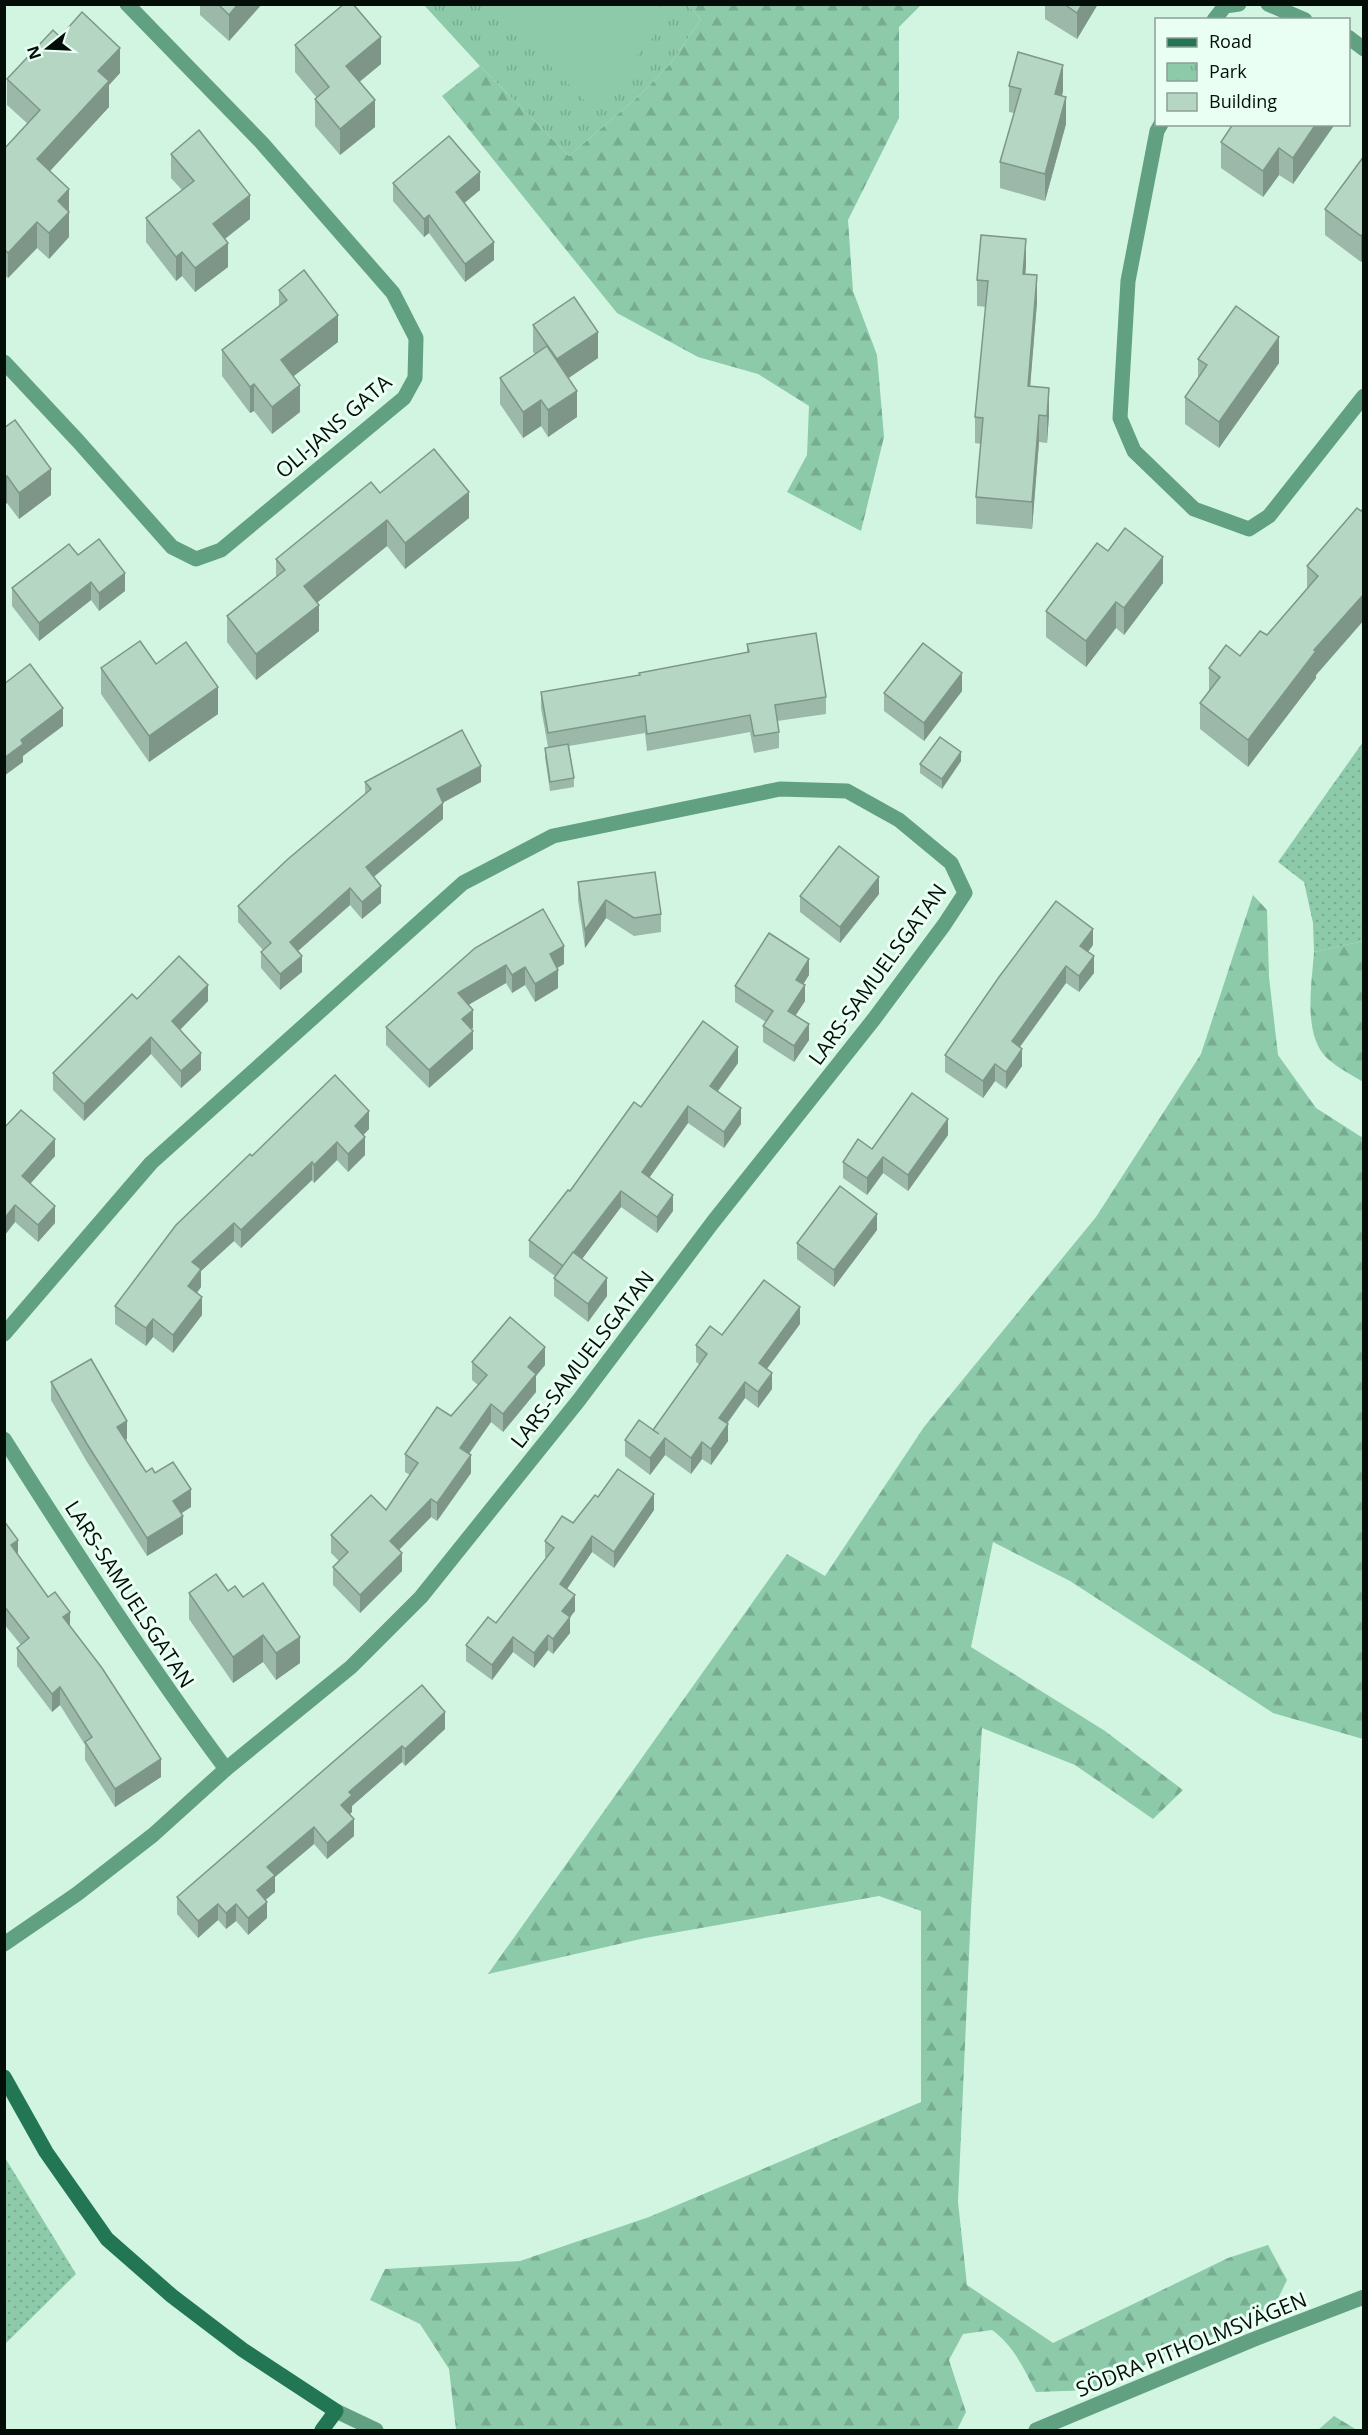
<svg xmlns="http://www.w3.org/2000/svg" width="1368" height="2435" font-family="'Open Sans',sans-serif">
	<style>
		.grass { fill: url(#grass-dots) }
		.forest { fill: url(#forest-firs) }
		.park { fill: url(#park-tufts) }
		.pitch { fill: #8ccaaa }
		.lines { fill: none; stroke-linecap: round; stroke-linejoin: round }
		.street { stroke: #61a081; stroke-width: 15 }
		.secondary { stroke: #227653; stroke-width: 15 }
		.wall { fill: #9bb8a8 }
		.shaded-wall { fill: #7e9688 }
		.building { fill: #b4d6c3; stroke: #7e9688; stroke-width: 1.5 }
		.labels { text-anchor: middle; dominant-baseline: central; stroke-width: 6; stroke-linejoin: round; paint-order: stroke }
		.street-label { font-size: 21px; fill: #040e09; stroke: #eafff3 }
	</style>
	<defs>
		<pattern id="grass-dots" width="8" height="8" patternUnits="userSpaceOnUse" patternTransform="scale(1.5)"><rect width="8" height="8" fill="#8ccaaa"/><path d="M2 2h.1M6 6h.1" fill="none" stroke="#77ac91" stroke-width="1.8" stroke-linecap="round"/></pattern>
		<pattern id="forest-firs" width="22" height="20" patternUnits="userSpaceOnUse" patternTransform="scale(1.5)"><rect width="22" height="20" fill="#8ccaaa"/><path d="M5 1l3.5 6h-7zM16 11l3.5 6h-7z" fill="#77ac91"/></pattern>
		<pattern id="park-tufts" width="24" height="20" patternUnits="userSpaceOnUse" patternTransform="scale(1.5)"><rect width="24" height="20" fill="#8ccaaa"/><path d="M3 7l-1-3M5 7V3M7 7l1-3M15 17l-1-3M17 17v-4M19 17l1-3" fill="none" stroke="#77ac91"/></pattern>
	</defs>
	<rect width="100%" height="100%" fill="#d2f5e2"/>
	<g class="grass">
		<polygon points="1363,742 1363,941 1314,952 1313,923 1304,882 1278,862"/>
		<polygon points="4,2156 76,2274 5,2344 4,2344"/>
	</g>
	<g class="forest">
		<polygon points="688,5 921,5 899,27 899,118 848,220 853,291 877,355 884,437 861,531 787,492 807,455 809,406 758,374 698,357 617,313 442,96 480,66 569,156 641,94 670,64 701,19"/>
		<path d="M1253 895 1267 910 1269 977 1278 1055 1316 1108 1363 1138V1739L1273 1713 1070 1581 993 1542 971 1647 1105 1731 1183 1790 1153 1819 1075 1765 982 1728 971 1910 958 2202 967 2285 1053 2343 1228 2258 1268 2245 1287 2280 1269 2317 1185 2346 1092 2390 1036 2392C1024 2369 1014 2346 992 2330L963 2334 949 2360 966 2412 957 2430H456L449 2369 420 2324 370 2300 385 2269 520 2261 649 2217 921 2102V1911L879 1896 645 1938 488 1974 787 1554 825 1576 924 1427 1096 1217 1201 1054Z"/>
		<path d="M1363 941H1364L1363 1082C1352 1075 1338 1068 1328 1059 1302 1036 1312 983 1314 952Z"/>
		<polygon points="1334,2416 1357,2430 1318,2430"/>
	</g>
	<polygon class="park" points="424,5 688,5 701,19 670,64 641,94 569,156 480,66"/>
	<polygon class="pitch" points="491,5 658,5 671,16 592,108"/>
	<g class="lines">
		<g class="street">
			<polyline points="1268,4 1305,20"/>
			<polyline points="1214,20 1225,6 1239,4"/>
			<polyline points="1348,37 1364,49"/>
			<polyline points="1161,124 1157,131 1128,281 1120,418 1134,451 1194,509 1249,529 1269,516 1364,396"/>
			<polyline points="4,362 78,441 172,547 196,559 221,550 404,398 415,378 416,338 393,293 262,143 127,4"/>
			<polyline points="4,1334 151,1163 463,883 553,836 780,789 847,791 899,820 951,863 965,893 944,925 874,1019 713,1222 579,1400 421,1597 351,1667 226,1769 153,1835 77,1894 4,1944"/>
			<path d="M4 1439C75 1551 147 1663 226 1769"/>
			<polyline points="336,2411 376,2430"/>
			<polyline points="1036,2430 1252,2340 1364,2297"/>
		</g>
		<polyline class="secondary" points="4,2077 46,2152 107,2239 172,2296 243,2350 336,2411 322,2430"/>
	</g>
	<g class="wall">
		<polygon points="200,4 262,4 229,41 200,15"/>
		<polygon points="1045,4 1098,4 1077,39 1045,19"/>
		<polygon points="60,37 120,73 109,85 109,107 50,171 69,189 69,237 49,259 37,248 8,278 4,275 4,149 28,124 7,105 7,79"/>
		<polygon points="295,45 381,64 359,82 375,127 340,155 315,126 315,99 317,98 295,72"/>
		<polygon points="1009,86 1063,91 1062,96 1066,124 1045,201 1000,188 1000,162 1014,113 1009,112"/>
		<polygon points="1230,124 1335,124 1293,184 1279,175 1263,197 1221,168 1221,142 1230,130"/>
		<polygon points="171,154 250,219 225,239 228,267 195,292 182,276 176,281 146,242 146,218 182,190 171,178"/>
		<polygon points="1364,156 1364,258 1361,262 1325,235 1325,209"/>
		<polygon points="393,183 480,190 464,203 494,260 465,282 429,233 424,237 393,201"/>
		<polygon points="1026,266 1025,274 1037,302 1030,386 1049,415 1047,443 1039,442 1032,529 976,524 976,497 981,444 975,443 975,417 986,307 977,306 977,280"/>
		<polygon points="279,290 338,342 293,376 300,412 272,434 254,411 250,413 222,376 222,350 279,306"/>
		<polygon points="533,325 598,358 568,378 577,417 548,437 541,426 523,438 500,404 500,378 535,354 533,352"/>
		<polygon points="1198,359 1279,363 1219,448 1185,424 1185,397 1198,378"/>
		<polygon points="4,428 51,495 19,519 7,503 4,505"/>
		<polygon points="380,493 469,518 405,569 387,546 317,603 319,631 256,680 227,642 227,616 276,577 276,559"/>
		<polygon points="1364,508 1364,620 1316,675 1316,678 1248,767 1200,729 1200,703 1209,691 1209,668 1240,656 1267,635 1307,589 1307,566"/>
		<polygon points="1108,551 1163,583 1124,635 1116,628 1086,667 1046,637 1046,611"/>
		<polygon points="78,555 125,591 99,611 91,600 39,641 12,606 12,588"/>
		<polygon points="747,644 826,697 826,714 777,721 779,732 779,748 754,753 750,732 647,751 645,733 569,746 574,778 574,787 550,791 545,757 545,748 548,747 541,708 541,692 639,675 747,652"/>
		<polygon points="156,664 218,714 149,762 101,694 101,668"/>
		<polygon points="962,691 924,741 884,711 884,693"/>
		<polygon points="961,761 942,789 920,773 920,764"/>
		<polygon points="365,782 481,782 443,802 443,819 374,877 381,903 362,919 350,905 298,951 302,972 280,990 261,968 261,952 263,950 238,922 238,906 365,794"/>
		<polygon points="578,882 661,914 661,932 634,936 606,918 585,948 578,900"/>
		<polygon points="879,894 840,943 800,912 800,896"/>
		<polygon points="1093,945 1088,952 1094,973 1079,992 1066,983 1019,1047 1022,1066 1006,1089 995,1081 983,1098 945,1072 945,1055"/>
		<polygon points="475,948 564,964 557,968 558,988 535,1002 525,985 512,993 506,983 468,1005 473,1028 471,1029 473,1049 429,1088 386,1045 386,1027"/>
		<polygon points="809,975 803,984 805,1001 795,1016 809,1040 794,1062 763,1042 763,1026 766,1022 735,1002 735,986"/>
		<polygon points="137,999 208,1001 180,1030 201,1070 181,1088 151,1054 84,1121 53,1090 53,1073"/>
		<polygon points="738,1063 718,1091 741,1124 724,1148 688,1123 649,1178 673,1211 657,1233 621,1207 582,1259 607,1296 588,1322 554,1296 554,1278 555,1276 529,1257 529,1240 641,1107"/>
		<polygon points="4,1128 55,1156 30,1184 55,1223 38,1242 15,1222 4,1236"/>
		<polygon points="369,1129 363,1135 365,1155 348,1172 337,1160 314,1183 312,1180 241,1248 234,1241 201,1271 201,1287 197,1293 202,1315 173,1353 153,1337 146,1346 115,1324 115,1306 252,1156"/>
		<polygon points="948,1135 908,1191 883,1173 867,1195 843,1178 843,1162 872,1149"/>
		<polygon points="877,1230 834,1287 797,1259 797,1243"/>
		<polygon points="800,1324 767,1369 772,1389 758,1408 745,1398 727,1424 728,1441 711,1465 702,1459 691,1474 665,1455 650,1475 625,1456 625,1440 653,1430 700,1365 696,1362 696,1345 722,1335"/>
		<polygon points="472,1362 545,1365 536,1376 536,1392 503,1432 491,1422 469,1454 471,1473 437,1521 431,1517 399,1550 402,1571 360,1613 333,1585 333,1567 339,1561 331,1553 331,1535 386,1510 410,1475 405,1472 405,1454 451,1416 478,1385 472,1380"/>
		<polygon points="51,1382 127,1439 125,1440 146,1472 155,1473 191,1507 181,1513 183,1534 147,1556 87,1462 51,1400"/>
		<polygon points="598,1497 654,1510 614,1568 592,1552 567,1589 575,1611 570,1617 570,1633 553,1654 548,1650 534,1668 513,1652 492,1680 466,1661 466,1645 496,1623 546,1558 545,1557 545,1541 573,1523"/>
		<polygon points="4,1521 18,1555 48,1597 70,1627 161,1777 115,1807 85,1760 85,1745 60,1705 52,1712 17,1666 17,1648 21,1645 4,1624"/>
		<polygon points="228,1591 243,1597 300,1663 276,1680 263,1662 233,1683 189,1619 189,1593"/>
		<polygon points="422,1685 445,1729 405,1766 402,1762 352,1806 352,1812 350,1814 354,1836 327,1859 314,1844 275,1877 275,1892 265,1900 267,1918 248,1935 236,1921 226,1929 218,1920 198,1938 177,1914 177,1897"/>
	</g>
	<g class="shaded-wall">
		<polygon points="238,4 262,4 229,41 229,15"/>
		<polygon points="1082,4 1098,4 1077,39 1077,13"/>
		<polygon points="381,37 381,64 346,93 346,66"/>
		<polygon points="120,48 120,73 109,85 109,107 37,185 37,159 98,71"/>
		<polygon points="1063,65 1063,91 1055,121 1055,94"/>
		<polygon points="1066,97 1066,124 1045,201 1045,174"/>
		<polygon points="375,100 375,127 340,155 340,129"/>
		<polygon points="1316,124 1335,124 1293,184 1293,158"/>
		<polygon points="1279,148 1279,175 1263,197 1263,171"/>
		<polygon points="480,172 480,190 456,210 456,192"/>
		<polygon points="69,189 69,237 49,259 49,233 58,201"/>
		<polygon points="250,195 250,219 213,248 213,224"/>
		<polygon points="429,215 429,233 424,237 424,219"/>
		<polygon points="37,222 37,248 8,278 8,253"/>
		<polygon points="1364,232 1364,258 1361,262 1361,236"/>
		<polygon points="1026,239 1026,266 1023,300 1023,274"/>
		<polygon points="494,242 494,260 465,282 465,264"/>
		<polygon points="228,243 228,267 195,292 195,268"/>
		<polygon points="182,252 182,276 176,281 176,257"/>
		<polygon points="1037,275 1037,302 1028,413 1028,386"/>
		<polygon points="338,315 338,342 281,386 281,360"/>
		<polygon points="598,332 598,358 557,386 557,359"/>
		<polygon points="1279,337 1279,363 1219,448 1219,422"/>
		<polygon points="254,384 254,411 250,413 250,387"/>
		<polygon points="300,385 300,412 272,434 272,407"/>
		<polygon points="1049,388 1049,415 1047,443 1047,416"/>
		<polygon points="577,391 577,417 548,437 548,410"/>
		<polygon points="541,400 541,426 523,438 523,412"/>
		<polygon points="1039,415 1039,442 1032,529 1032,502"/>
		<polygon points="51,469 51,495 19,519 19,493"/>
		<polygon points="7,476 7,503 4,505 4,478"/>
		<polygon points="469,492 469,518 405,569 405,543"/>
		<polygon points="387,520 387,546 304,613 304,586"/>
		<polygon points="1163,557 1163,583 1124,635 1124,608"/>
		<polygon points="125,573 125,591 99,611 99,593"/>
		<polygon points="91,582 91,600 39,641 39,623"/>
		<polygon points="1364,594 1364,620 1316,675 1316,678 1248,767 1248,740 1314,650"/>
		<polygon points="1116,602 1116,628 1086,667 1086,641"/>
		<polygon points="319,605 319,631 256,680 256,654"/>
		<polygon points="962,673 962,691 924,741 924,723"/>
		<polygon points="218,687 218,714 149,762 149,736"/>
		<polygon points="63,708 63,726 23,756 23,762 4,776 4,758 21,740"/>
		<polygon points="961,752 961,761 942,789 942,779"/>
		<polygon points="481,766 481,782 437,806 437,789"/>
		<polygon points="443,803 443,819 366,883 366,867"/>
		<polygon points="879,877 879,894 840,943 840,927"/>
		<polygon points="381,886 381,903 362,919 362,902"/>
		<polygon points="350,888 350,905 290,958 290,942"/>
		<polygon points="606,900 606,918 585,948 585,930"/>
		<polygon points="1093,929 1093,945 1080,962 1080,946"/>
		<polygon points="564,946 564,964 550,972 550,954"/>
		<polygon points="302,956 302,972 280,990 280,974"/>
		<polygon points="1094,956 1094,973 1079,992 1079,976"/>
		<polygon points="809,959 809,975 796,996 796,980"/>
		<polygon points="506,965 506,983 458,1011 458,993"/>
		<polygon points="1066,966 1066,983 1012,1058 1012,1041"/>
		<polygon points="525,967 525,985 512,993 512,975"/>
		<polygon points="558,970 558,988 535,1002 535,984"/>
		<polygon points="208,985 208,1001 172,1038 172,1021"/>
		<polygon points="805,985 805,1001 788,1027 788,1011"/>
		<polygon points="473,1010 473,1028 462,1037 462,1019"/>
		<polygon points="809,1024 809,1040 794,1062 794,1046"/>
		<polygon points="473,1031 473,1049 429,1088 429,1070"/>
		<polygon points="151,1037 151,1054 84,1121 84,1104"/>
		<polygon points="738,1047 738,1063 710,1102 710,1086"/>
		<polygon points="1022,1049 1022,1066 1006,1089 1006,1072"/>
		<polygon points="201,1053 201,1070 181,1088 181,1071"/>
		<polygon points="995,1064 995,1081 983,1098 983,1081"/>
		<polygon points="688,1106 688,1123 642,1188 642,1172"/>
		<polygon points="741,1108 741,1124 724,1148 724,1132"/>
		<polygon points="369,1111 369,1129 355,1144 355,1126"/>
		<polygon points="948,1119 948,1135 908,1191 908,1175"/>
		<polygon points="365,1137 365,1155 348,1172 348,1154"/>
		<polygon points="55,1139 55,1156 22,1193 22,1176"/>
		<polygon points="337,1142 337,1160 314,1183 314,1165"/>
		<polygon points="883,1157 883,1173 867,1195 867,1178"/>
		<polygon points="312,1162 312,1180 241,1248 241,1230"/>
		<polygon points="621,1191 621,1207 564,1283 564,1266"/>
		<polygon points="673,1195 673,1211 657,1233 657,1217"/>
		<polygon points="15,1205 15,1222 4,1236 4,1219"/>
		<polygon points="55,1206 55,1223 38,1242 38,1225"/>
		<polygon points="877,1214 877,1230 834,1287 834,1270"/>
		<polygon points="234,1223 234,1241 201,1271 201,1287 188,1304 188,1286 192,1262"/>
		<polygon points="607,1278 607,1296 588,1322 588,1304"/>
		<polygon points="202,1297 202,1315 173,1353 173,1335"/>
		<polygon points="800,1307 800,1324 759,1379 759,1363"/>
		<polygon points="153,1319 153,1337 146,1346 146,1328"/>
		<polygon points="545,1347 545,1365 536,1376 536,1392 503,1432 503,1414 528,1367"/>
		<polygon points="772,1373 772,1389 758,1408 758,1392"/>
		<polygon points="745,1382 745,1398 719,1434 719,1418"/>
		<polygon points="491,1404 491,1422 460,1466 460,1448"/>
		<polygon points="127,1421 127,1439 117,1445 117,1427"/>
		<polygon points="728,1424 728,1441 711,1465 711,1449"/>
		<polygon points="665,1438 665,1455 650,1475 650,1458"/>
		<polygon points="702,1442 702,1459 691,1474 691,1458"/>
		<polygon points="471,1455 471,1473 437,1521 437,1503"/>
		<polygon points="191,1489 191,1507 173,1519 173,1501"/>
		<polygon points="654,1494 654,1510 614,1568 614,1552"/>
		<polygon points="431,1499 431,1517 390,1559 390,1541"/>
		<polygon points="183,1516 183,1534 147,1556 147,1538"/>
		<polygon points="592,1536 592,1552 560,1599 560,1584"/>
		<polygon points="18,1540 18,1558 11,1545"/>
		<polygon points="402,1553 402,1571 360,1613 360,1595"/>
		<polygon points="575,1595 575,1611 562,1627 562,1611"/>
		<polygon points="70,1612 70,1630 63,1617"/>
		<polygon points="570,1617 570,1633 553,1654 553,1639"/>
		<polygon points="263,1635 263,1662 233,1683 233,1657"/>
		<polygon points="548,1635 548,1650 534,1668 534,1653"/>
		<polygon points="300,1637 300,1663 276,1680 276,1653"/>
		<polygon points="513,1637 513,1652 492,1680 492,1665"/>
		<polygon points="60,1687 60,1705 52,1712 52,1694"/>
		<polygon points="445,1712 445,1729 405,1766 405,1749"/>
		<polygon points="402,1746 402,1762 352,1806 352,1812 341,1821 341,1805 349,1792"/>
		<polygon points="161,1759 161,1777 115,1807 115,1789"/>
		<polygon points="354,1819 354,1836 327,1859 327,1843"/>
		<polygon points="314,1827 314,1844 275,1877 275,1892 257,1907 257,1890 267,1867"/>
		<polygon points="267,1902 267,1918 248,1935 248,1918"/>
		<polygon points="218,1904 218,1920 198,1938 198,1921"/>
		<polygon points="236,1904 236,1921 226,1929 226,1913"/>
	</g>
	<g class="building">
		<polygon points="218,4 238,4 229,15"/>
		<polygon points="344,4 353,4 381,37 346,66 375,100 340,129 315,99 329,87 295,45"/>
		<polygon points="1064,4 1082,4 1077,13"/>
		<polygon points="82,12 120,48 98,71 109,81 37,159 69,189 58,201 69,212 49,233 37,222 8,253 4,249 4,149 40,110 7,79 53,30 60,37"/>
		<polygon points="1018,52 1063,65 1055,94 1066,97 1045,174 1000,162 1021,89 1009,86"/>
		<polygon points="1233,124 1316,124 1293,158 1279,148 1263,171 1221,142"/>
		<polygon points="199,130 250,195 213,224 228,243 195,268 182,252 176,257 146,218 194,181 171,154"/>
		<polygon points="449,136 480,172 456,192 494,242 465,264 429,215 424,219 393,183"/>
		<polygon points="1364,156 1364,232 1361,236 1325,209"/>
		<polygon points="981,235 1026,239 1023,274 1037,275 1028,386 1049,388 1047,416 1039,415 1032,502 976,497 983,418 975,417 988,281 977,280"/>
		<polygon points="304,270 338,315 281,360 300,385 272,407 254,384 250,387 222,350 287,300 279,290"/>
		<polygon points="574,297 598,332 557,359 533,325"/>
		<polygon points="1236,306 1279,337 1219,422 1185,397 1207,365 1198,359"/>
		<polygon points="547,346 577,391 548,410 541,400 523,412 500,378"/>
		<polygon points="15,420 51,469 19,493 7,476 4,478 4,428"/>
		<polygon points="434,449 469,492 405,543 387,520 304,586 319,605 256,654 227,616 285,570 276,559 371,482 380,493"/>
		<polygon points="1357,508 1361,511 1364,508 1364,594 1314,650 1316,651 1248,740 1200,703 1220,677 1209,668 1226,645 1240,656 1260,631 1267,635 1318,576 1307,566"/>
		<polygon points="1125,528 1163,557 1124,608 1116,602 1086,641 1046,611 1097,543 1108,551"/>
		<polygon points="99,539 125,573 99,593 91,582 39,623 12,588 69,544 78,555"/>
		<polygon points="816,633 826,697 775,705 779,732 754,736 750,715 647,734 645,716 548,733 541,692 640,675 639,673 749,652 747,644"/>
		<polygon points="140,641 156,664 186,642 218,687 149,736 101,668"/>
		<polygon points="923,643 962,673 924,723 884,693"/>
		<polygon points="30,664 63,708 21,740 23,744 4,758 4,684"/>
		<polygon points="462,730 481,766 437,789 443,803 366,867 381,886 362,902 350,888 290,942 302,956 280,974 261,952 271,943 238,906 288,859 371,789 365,782"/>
		<polygon points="940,737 961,752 942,779 920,764"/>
		<polygon points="568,744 574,778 550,782 545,748"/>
		<polygon points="839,846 879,877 840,927 800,896"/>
		<polygon points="655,872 661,914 634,918 606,900 585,930 578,882"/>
		<polygon points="1056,901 1093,929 1080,946 1094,956 1079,976 1066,966 1012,1041 1022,1049 1006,1072 995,1064 983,1081 945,1055 999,977"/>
		<polygon points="543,909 564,946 550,954 558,970 535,984 525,967 512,975 506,965 458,993 473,1010 462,1019 473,1031 429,1070 386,1027 475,948"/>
		<polygon points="769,933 809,959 796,980 805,985 788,1011 809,1024 794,1046 763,1026 773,1011 735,986"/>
		<polygon points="179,956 208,985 172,1021 201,1053 181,1071 151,1037 84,1104 53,1073 132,994 137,999"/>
		<polygon points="703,1021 738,1047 710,1086 741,1108 724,1132 688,1106 642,1172 673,1195 657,1217 621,1191 563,1266 529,1240 568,1190 570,1191 634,1102 641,1107"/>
		<polygon points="335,1075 369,1111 355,1126 365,1137 348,1154 337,1142 314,1165 312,1162 241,1230 234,1223 192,1262 201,1269 188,1286 202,1297 173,1335 153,1319 146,1328 115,1306 176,1225 250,1154 252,1156"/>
		<polygon points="912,1093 948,1119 908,1175 883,1157 867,1178 843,1162 858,1139 872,1149"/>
		<polygon points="21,1110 55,1139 22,1176 55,1206 38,1225 15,1205 4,1219 4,1128"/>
		<polygon points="840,1186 877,1214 834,1270 797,1243"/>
		<polygon points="573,1252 607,1278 588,1304 554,1278"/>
		<polygon points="764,1280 800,1307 759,1363 772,1373 758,1392 745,1382 719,1418 728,1424 711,1449 702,1442 691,1458 665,1438 650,1458 625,1440 639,1420 659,1434 653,1430 707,1354 696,1345 710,1326 722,1335"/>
		<polygon points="510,1317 545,1347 528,1367 536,1374 503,1414 491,1404 460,1448 471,1455 437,1503 431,1499 390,1541 402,1553 360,1595 333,1567 348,1552 331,1535 371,1495 386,1510 418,1463 405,1454 437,1407 451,1416 487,1375 472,1362"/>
		<polygon points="91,1359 127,1421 117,1427 146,1472 152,1468 155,1473 173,1462 191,1489 173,1501 183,1516 147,1538 87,1444 51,1382"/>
		<polygon points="618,1469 654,1494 614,1552 592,1536 560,1584 575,1595 562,1611 570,1617 553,1639 548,1635 534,1653 513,1637 492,1665 466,1645 488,1617 496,1623 554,1548 545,1541 562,1516 573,1523 595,1495 598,1497"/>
		<polygon points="4,1521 18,1540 11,1545 48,1597 55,1592 70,1612 63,1617 102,1668 161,1759 115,1789 85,1742 92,1737 60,1687 52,1694 17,1648 29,1638 4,1606"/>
		<polygon points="216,1574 228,1591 235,1586 243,1597 263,1583 300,1637 276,1653 263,1635 233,1657 189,1593"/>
		<polygon points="422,1685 445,1712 405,1749 402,1746 349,1792 352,1795 341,1805 354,1819 327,1843 314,1827 267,1867 275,1875 257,1890 267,1902 248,1918 236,1904 226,1913 218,1904 198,1921 177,1897"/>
	</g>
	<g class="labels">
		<g class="street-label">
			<text transform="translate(333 426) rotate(-41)">OLI-JANS GATA</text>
			<text transform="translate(877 974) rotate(-54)">LARS-SAMUELSGATAN</text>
			<text transform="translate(582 1359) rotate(-52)">LARS-SAMUELSGATAN</text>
			<text transform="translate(130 1594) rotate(57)">LARS-SAMUELSGATAN</text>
			<text transform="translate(1191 2344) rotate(-22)">SÖDRA PITHOLMSVÄGEN</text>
		</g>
	</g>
	<rect width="1368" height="2435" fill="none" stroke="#040e09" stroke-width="12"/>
	<rect x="1155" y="18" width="195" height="108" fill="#eafff3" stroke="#8e9f95" stroke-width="1.5"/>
	<rect x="1167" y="38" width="30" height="9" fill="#227653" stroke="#8e9f95" stroke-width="1.5"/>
	<text x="1209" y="48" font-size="18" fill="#040e09">Road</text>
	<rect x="1167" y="63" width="30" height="18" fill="url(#park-tufts)" stroke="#8e9f95" stroke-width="1.5"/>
	<text x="1209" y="78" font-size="18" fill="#040e09">Park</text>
	<rect x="1167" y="93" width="30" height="18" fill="#b4d6c3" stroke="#8e9f95" stroke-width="1.5"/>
	<text x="1209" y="108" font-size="18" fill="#040e09">Building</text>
	<g transform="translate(48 48) rotate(252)" stroke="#eafff3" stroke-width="4.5" paint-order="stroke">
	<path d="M0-4.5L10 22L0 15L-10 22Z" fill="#040e09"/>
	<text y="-9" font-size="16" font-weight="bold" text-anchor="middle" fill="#040e09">N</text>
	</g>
</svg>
